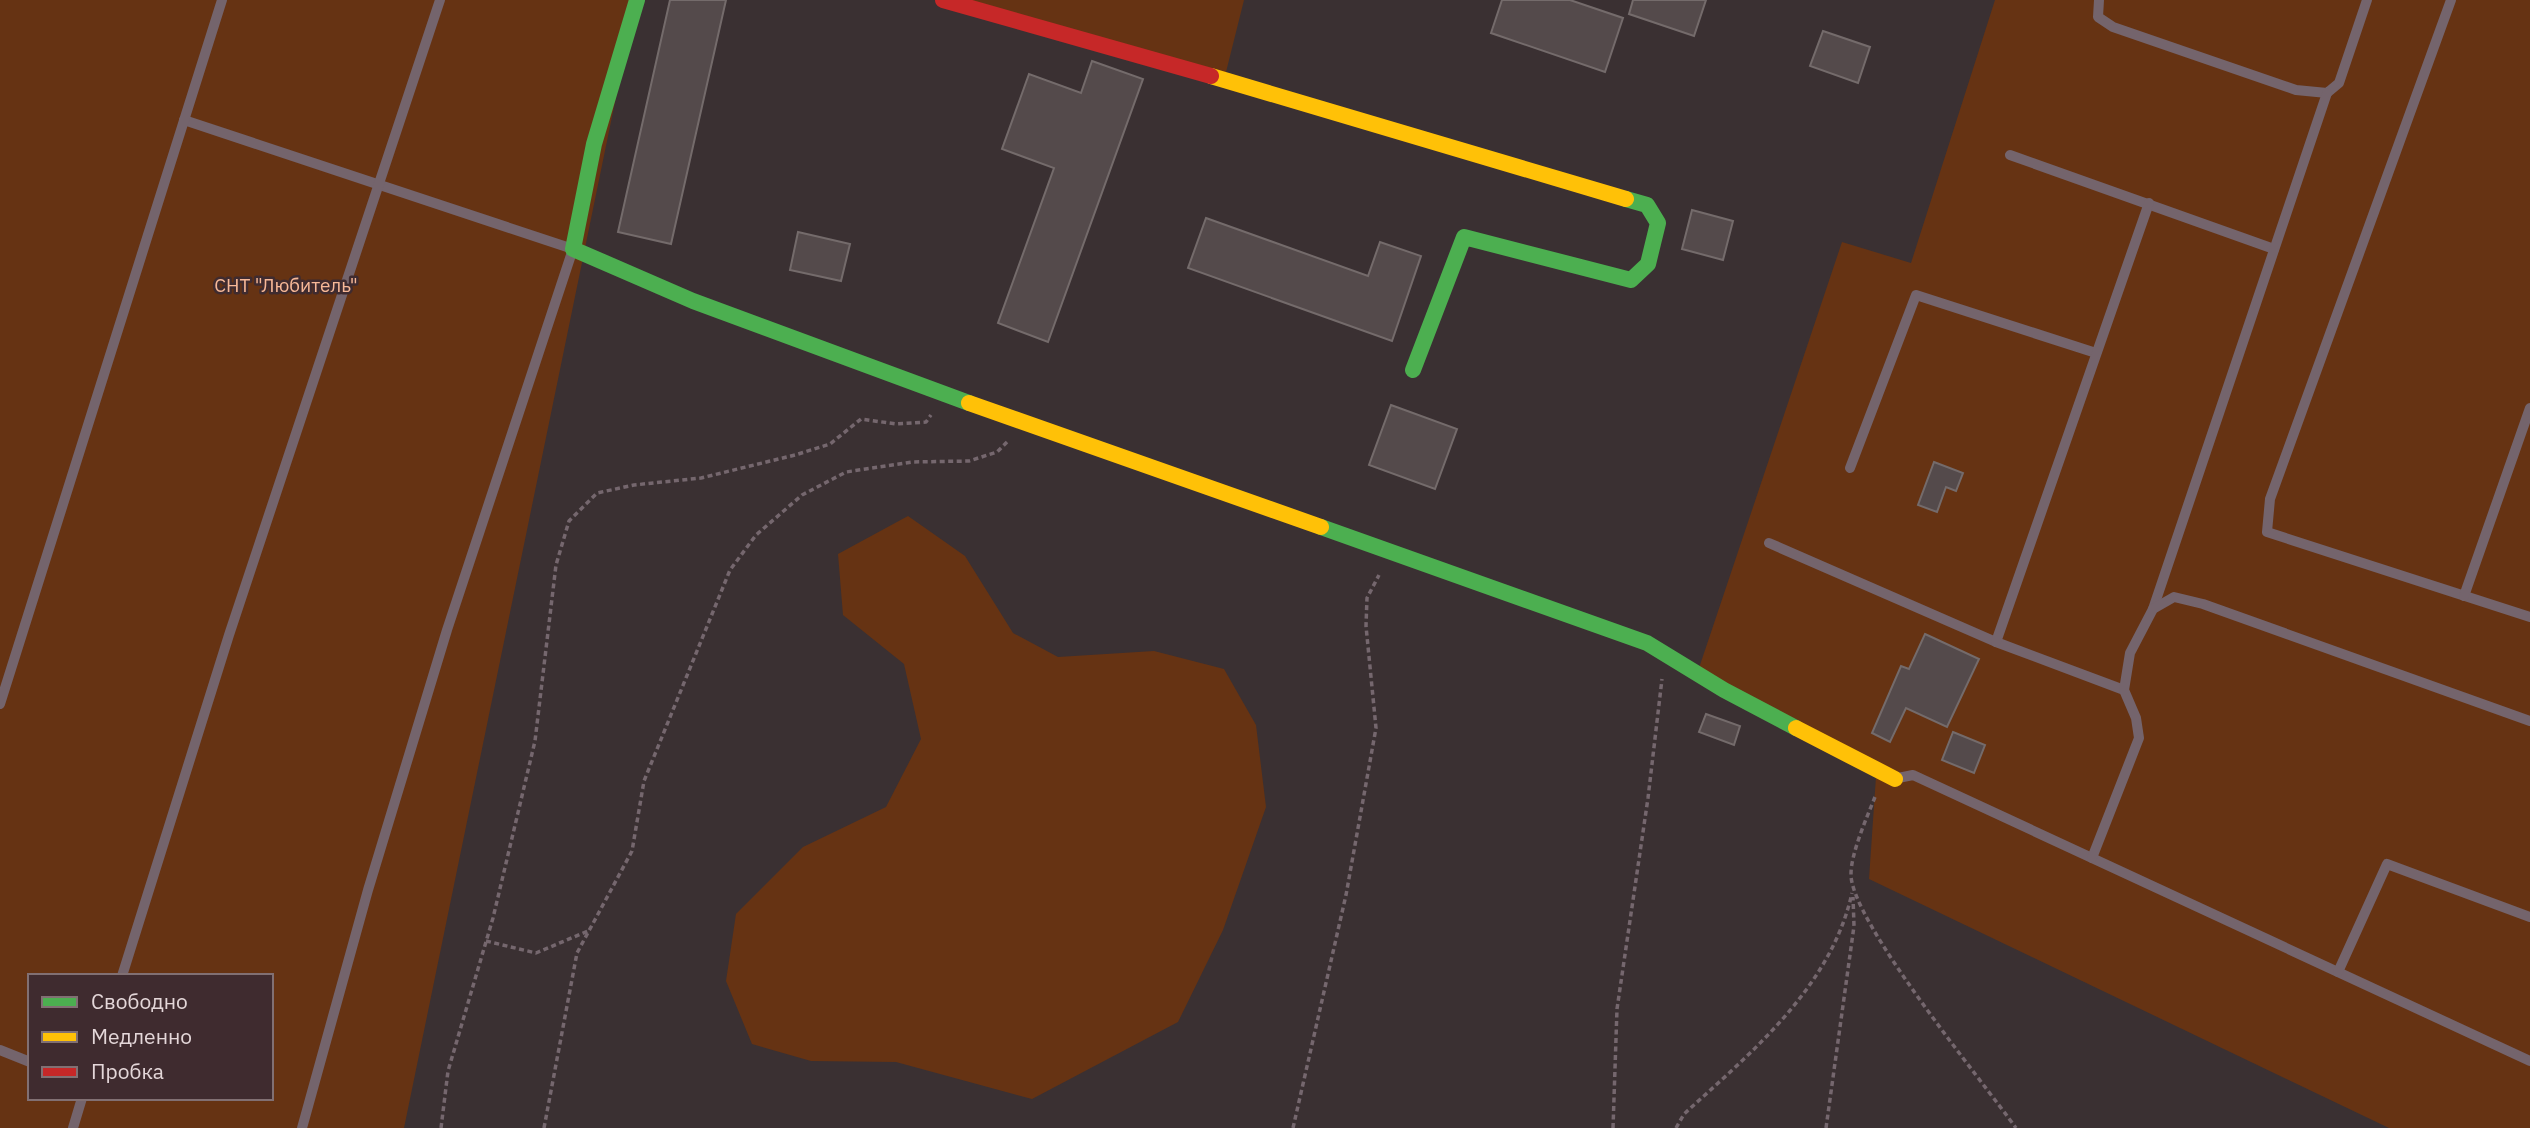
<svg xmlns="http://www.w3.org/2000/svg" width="2530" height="1128" font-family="'IBM Plex Sans',sans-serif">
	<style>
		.green { fill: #663313; fill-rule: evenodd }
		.building { fill: #544a4b; stroke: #746b6b; stroke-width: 2 }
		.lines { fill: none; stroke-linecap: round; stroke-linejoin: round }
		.path { stroke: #75676e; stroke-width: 3.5; stroke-dasharray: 5 3.5; stroke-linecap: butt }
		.lane { stroke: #74646c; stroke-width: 10 }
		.fast { stroke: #4caf50; stroke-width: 16 }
		.slow { stroke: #ffc107; stroke-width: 16 }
		.jam { stroke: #c62828; stroke-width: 16 }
		.labels { text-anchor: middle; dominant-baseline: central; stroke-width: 5; stroke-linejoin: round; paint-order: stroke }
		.park-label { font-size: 19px; fill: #f7b897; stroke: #3f2b2f }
	</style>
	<rect width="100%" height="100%" fill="#3a3032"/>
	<g class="green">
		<path d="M0 0H636L404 1128H0ZM30 976H271V1098H30Z"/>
		<polygon points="967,0 1244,0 1224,80"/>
		<polygon points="1995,0 2530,0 2530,1128 2389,1128 1869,879 1877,762 1697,674 1842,242 1911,263"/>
		<polygon points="908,516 965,556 1013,633 1058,657 1154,651 1224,669 1256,725 1266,807 1223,930 1178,1022 1032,1099 896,1062 811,1061 752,1044 726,981 736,914 803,847 886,807 921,739 904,664 843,615 838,554"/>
	</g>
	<g class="building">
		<polygon points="670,0 726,0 671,244 618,232"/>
		<polygon points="1502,0 1570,0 1623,18 1605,72 1491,33"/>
		<polygon points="1633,0 1706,0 1694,36 1629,14"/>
		<polygon points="1823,31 1870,47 1858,83 1810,66"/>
		<polygon points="1092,61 1143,79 1048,342 998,323 1054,168 1002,149 1029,74 1081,93"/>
		<polygon points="1692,210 1733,221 1723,260 1682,249"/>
		<polygon points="1206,218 1368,276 1380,242 1421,256 1392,341 1188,268"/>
		<polygon points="798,232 850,244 841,281 790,270"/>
		<polygon points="1391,405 1457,429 1435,489 1369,465"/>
		<polygon points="1934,462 1963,473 1956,491 1946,487 1937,512 1918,505"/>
		<polygon points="1925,634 1979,659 1947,727 1906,708 1890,742 1872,733 1901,666 1909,669"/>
		<polygon points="1706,714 1740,726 1734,745 1699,732"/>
		<polygon points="1953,732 1985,745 1974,773 1942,760"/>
	</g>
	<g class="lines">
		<g class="path">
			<path d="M1875 797C1867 817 1851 853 1851 874 1850 920 1983 1082 2016 1128"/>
			<polyline points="486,941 536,953 588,931"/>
			<polyline points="441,1128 448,1071 493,918 535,741 556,565 569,521 597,493 634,485 701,478 795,455 830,444 861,419 896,424 926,422 931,415"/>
			<polyline points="544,1128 577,953 632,851 644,781 730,570 756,535 802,495 846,472 912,462 969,461 997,452 1007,442"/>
			<polyline points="1293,1128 1346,895 1376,728 1366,626 1367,598 1379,575"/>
			<polyline points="1613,1128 1617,1009 1648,798 1662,679"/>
			<path d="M1676 1128 1684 1114C1752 1052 1831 987 1852 893"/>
			<polyline points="1826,1128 1854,926 1853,897"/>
		</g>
		<g class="lane">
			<polyline points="2099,0 2098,17 2113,27 2296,90 2327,93 2339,83 2367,0"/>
			<polyline points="2451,0 2270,499 2267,532 2530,617"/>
			<polyline points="184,120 573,249 447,630 368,890 302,1128"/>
			<polyline points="2010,155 2274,249"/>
			<polyline points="1850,468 1916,295 2096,353"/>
			<polyline points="1769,543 1996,642 2124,690"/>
			<polyline points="2464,596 2530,408"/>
			<polyline points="2153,609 2327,93"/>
			<polyline points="1996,642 2149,203"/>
			<polyline points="0,704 222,0"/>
			<polyline points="1898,778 1913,775 2530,1061"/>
			<polyline points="2092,858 2139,738 2136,718 2124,690 2130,653 2153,609 2174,597 2203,604 2530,721"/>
			<polyline points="2338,972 2387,864 2530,917"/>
			<polyline points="122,976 229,635 440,0"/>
			<polyline points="0,1050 30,1062"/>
			<polyline points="73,1128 82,1098"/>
		</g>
		<g class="fast">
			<polyline points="637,0 594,144 573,249 693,301 969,403"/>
			<polyline points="1413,370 1464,237 1631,280 1648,264 1658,223 1647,205 1626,199"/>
			<polyline points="1321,527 1647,643 1724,690 1796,728"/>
		</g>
		<g class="slow">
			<polyline points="1211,76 1626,199"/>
			<polyline points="969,403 1321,527"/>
			<polyline points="1796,728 1895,779"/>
		</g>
		<polyline class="jam" points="943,0 1211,76"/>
	</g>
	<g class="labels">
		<g class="park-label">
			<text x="286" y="285">СНТ "Любитель"</text>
		</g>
	</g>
	<rect x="28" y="974" width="245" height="126" fill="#3f2b2f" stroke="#817073" stroke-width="2"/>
	<rect x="42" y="997" width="35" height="10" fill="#4caf50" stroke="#817073" stroke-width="2"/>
	<text x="91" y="1009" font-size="21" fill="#e4d7d9">Свободно</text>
	<rect x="42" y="1032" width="35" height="10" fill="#ffc107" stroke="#817073" stroke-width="2"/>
	<text x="91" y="1044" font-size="21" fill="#e4d7d9">Медленно</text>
	<rect x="42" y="1067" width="35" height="10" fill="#c62828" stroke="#817073" stroke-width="2"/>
	<text x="91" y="1079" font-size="21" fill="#e4d7d9">Пробка</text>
</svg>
